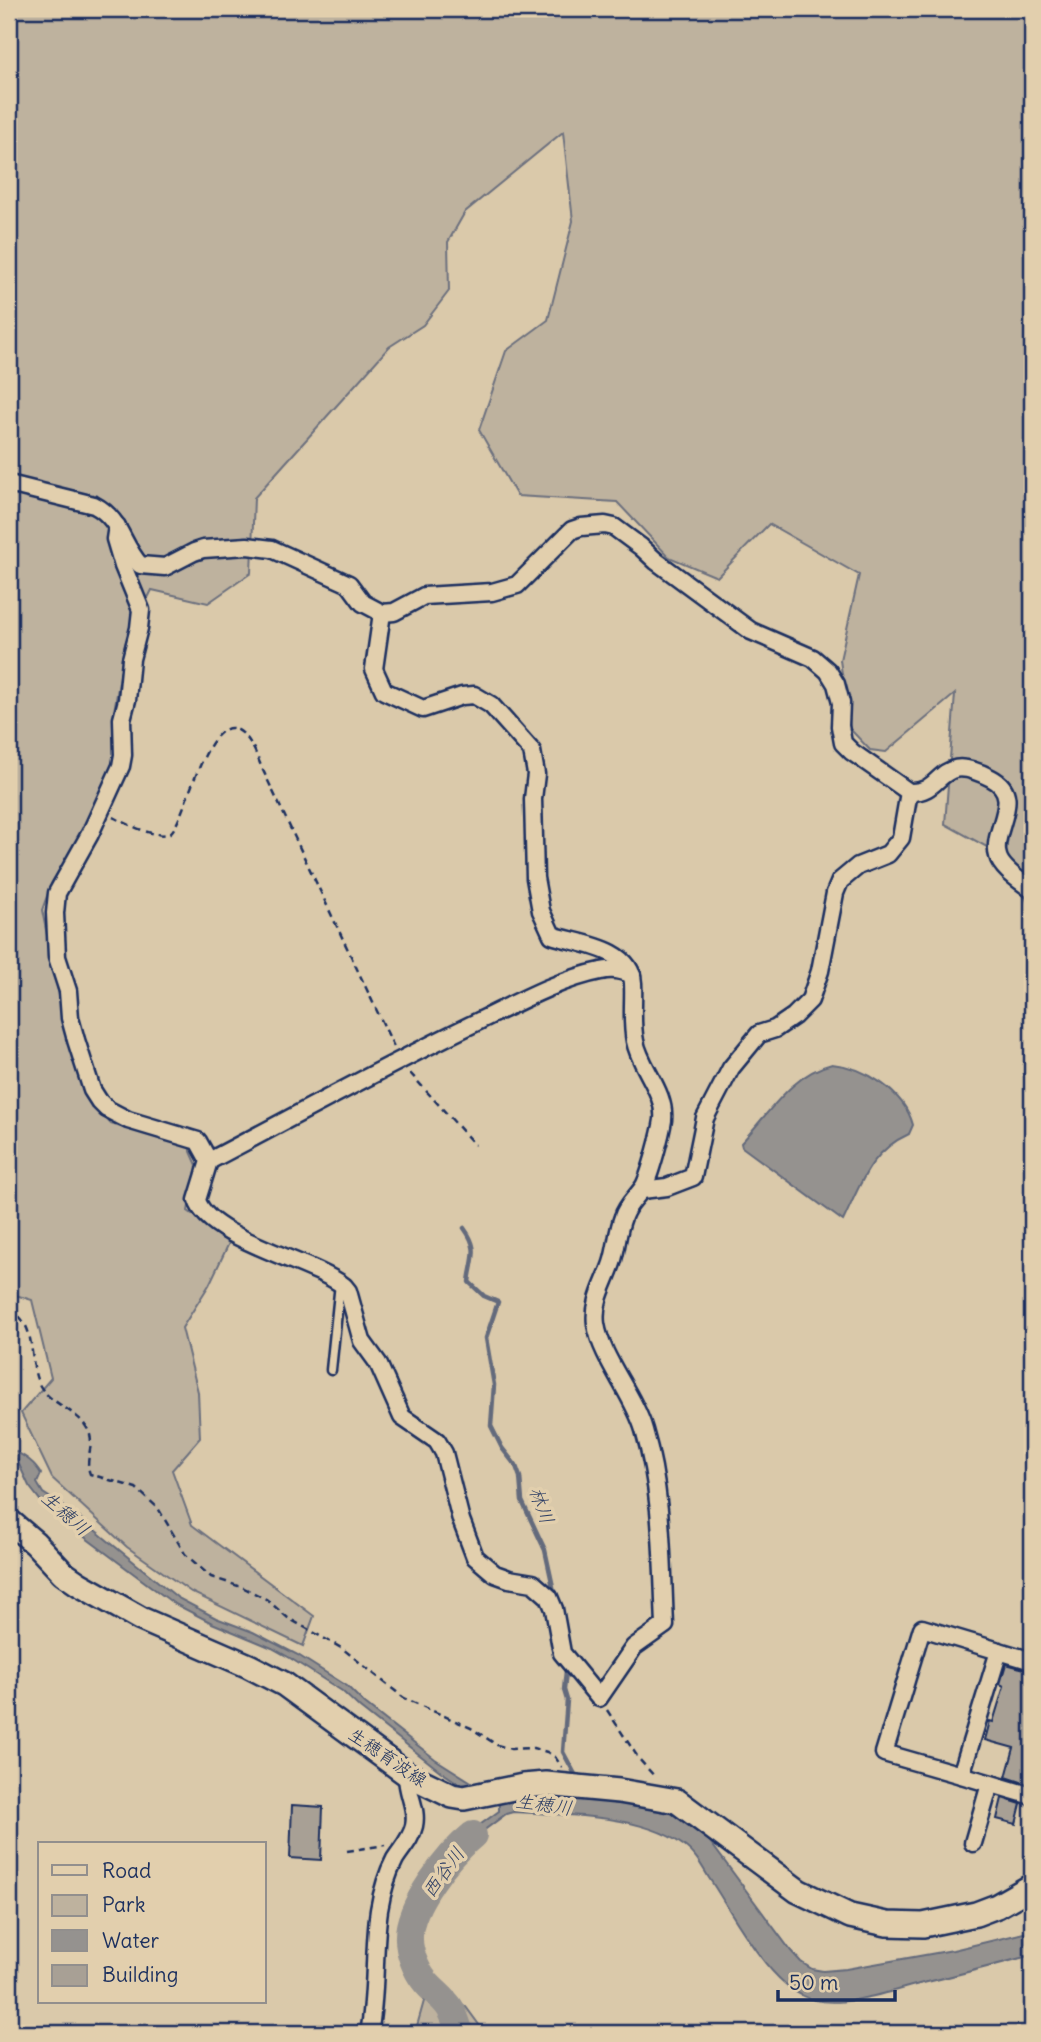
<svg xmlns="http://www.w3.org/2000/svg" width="1041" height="2042" font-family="Delius,'Klee One',sans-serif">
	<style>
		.green { fill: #beb29e; stroke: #6c707e; stroke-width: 2 }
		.water { fill: #95928f; stroke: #646a7b; stroke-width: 2 }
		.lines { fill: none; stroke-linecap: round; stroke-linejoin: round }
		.stream { stroke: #646a7b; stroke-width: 4.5 }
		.river { stroke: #95928f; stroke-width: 28 }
		.building { fill: #a8a095; stroke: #1b2f5e; stroke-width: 2 }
		.service-casing { stroke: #1b2f5e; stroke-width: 13 }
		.minor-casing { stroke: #1b2f5e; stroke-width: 21 }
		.secondary-casing { stroke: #1b2f5e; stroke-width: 28 }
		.path { stroke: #1b2f5e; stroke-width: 2.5; stroke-dasharray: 7 5; stroke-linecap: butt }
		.service { stroke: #e2cfad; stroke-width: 8 }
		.minor { stroke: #e2cfad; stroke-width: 16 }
		.secondary { stroke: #e2cfad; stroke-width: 23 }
		.labels { text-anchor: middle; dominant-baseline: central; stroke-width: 7; stroke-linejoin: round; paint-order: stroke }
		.street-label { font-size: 18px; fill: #1b2f5e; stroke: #e2cfad }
		.water-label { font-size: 19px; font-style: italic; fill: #2d3e65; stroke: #e2cfad }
	</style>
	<rect width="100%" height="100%" fill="#dac9aa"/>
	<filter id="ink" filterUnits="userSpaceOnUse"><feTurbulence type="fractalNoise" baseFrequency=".0143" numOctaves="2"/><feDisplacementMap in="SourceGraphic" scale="14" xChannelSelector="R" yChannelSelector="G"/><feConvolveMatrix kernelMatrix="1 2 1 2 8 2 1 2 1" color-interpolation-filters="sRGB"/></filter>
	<g filter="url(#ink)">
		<g class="green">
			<polygon points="9,9 1032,9 1032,952 1028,904 1013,870 998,853 945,824 955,694 886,752 870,750 850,729 840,660 859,575 769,524 717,577 669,557 617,502 517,496 479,430 506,351 548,320 573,221 563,132 465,212 448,242 449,291 423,325 389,347 254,498 251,573 208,603 152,590 126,641 114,711 115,758 85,830 52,882 42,910 69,1046 86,1098 111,1124 189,1147 197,1165 188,1211 230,1241 209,1285 182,1328 198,1392 200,1438 172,1470 192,1525 314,1616 303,1646 191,1592 127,1547 52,1478 21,1413 51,1378 32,1300 9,1293"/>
			<polygon points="426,1994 452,1996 466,2007 485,2033 415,2033"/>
		</g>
		<g class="water">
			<path d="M832 1064C864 1067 904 1091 913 1125L909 1134C869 1152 861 1184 843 1221L742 1147 741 1143C768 1115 791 1074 832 1064Z"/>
			<path d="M9 1448C21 1455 34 1460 41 1474L37 1483 43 1493 74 1513 178 1598 216 1618 253 1632 298 1655 347 1686 365 1704 435 1759 473 1783 506 1796 605 1798 676 1812 702 1831 791 1951 801 1962 812 1969 823 1971 846 1969 953 1950 1032 1931V1955C995 1965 957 1975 919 1984 889 1992 845 2007 815 2000 771 1991 733 1913 709 1878 702 1866 695 1853 683 1845 643 1815 563 1814 513 1812L506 1814 471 1840 450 1862 446 1859 459 1840 499 1811V1802L464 1787 440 1771 360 1708 342 1691 290 1658 272 1648 212 1623 173 1603 47 1509 29 1486 17 1460 9 1452Z"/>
		</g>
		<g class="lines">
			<g class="stream">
				<path d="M464 1228C480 1250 472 1257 469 1282L484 1296 498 1302 486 1338 494 1385 491 1426 502 1448 516 1466 520 1477 522 1501 545 1550 555 1596"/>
				<polyline points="565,1666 566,1671 564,1690 567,1700 563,1752 577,1778"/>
			</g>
			<path class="river" d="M460 2033C457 2025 455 2016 450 2008 443 1997 431 1990 424 1980 416 1970 409 1952 409 1939 407 1907 449 1854 473 1835"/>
		</g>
		<g class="building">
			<polygon points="1006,1664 1032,1671 1032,1769 1027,1784 1006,1777 1014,1748 985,1740 990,1721 993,1722 1004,1686 1000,1684"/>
			<polygon points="1002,1798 1021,1804 1016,1824 997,1819"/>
			<polygon points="292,1805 323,1807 321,1860 290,1858"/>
		</g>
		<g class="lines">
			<g class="service-casing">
				<polyline id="service" points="331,1370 340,1283"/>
			</g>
			<g class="minor-casing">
				<g id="minor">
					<path d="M9 484 94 505C121 519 121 544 140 565L165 567 194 552 203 549 247 546 272 549 349 584 363 603 382 613 394 612 424 596 492 592 517 585 572 530 581 527 605 525 614 527 641 547 656 561 751 631 813 658 828 671 836 684 841 703 840 726 843 743 852 752 909 792C946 794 936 749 991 778 1026 796 990 831 998 856 1001 869 1022 882 1032 890"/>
					<path d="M117 526 115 539 123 566 141 610 139 628 131 659 127 700 122 719 123 755 121 766 90 834 57 893 55 913 57 957 68 991 70 1018 76 1040 92 1090 99 1101 107 1109 128 1120 198 1141 209 1161 197 1200C209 1239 310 1260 344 1286L348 1291 362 1341 378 1363 402 1417 437 1441 444 1453 461 1520 475 1557 495 1574 509 1579 533 1583 549 1597 554 1609 562 1653 599 1698 634 1647 665 1625C662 1561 663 1493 644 1430 634 1395 601 1358 596 1324 593 1301 605 1284 612 1263 617 1248 617 1232 623 1217 627 1204 637 1197 644 1186 650 1175 661 1134 663 1120 666 1092 640 1068 635 1041 631 1022 634 1002 633 983 631 947 578 944 552 935L541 911 535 878 533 799 536 774 532 751 491 705 474 695 462 696 423 709 384 691 374 669 382 613"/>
					<path d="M209 1161C299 1114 387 1065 479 1021 516 1003 560 979 601 971 612 968 622 970 632 975"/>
					<polyline points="642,1190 667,1187 693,1177 705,1118 731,1068 759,1034 775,1029 794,1016 810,1000 820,971 835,893 840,881 858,866 888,854 901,838 909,792"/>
					<polyline points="1032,1661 999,1651 961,1775 1032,1796"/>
					<polyline points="961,1775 884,1753 922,1628 999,1651"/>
					<polyline points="973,1843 990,1784"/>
					<path d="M369 2033C377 1993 373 1951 379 1910 382 1892 387 1874 395 1859 402 1848 411 1839 414 1826 418 1808 406 1793 407 1774"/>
				</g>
			</g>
			<g class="secondary-casing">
				<polyline id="secondary" points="9,1521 35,1543 63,1573 79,1584 141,1619 249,1666 284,1684 407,1774 452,1796 464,1798 523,1786 546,1784 619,1791 677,1801 798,1891 850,1916 887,1924 923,1925 976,1914 997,1906 1032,1886"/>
			</g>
			<g class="path">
				<path d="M113 817C126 823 157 840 170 833 185 825 210 693 246 737 253 745 257 756 261 766L394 1047"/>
				<polyline points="410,1073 475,1145"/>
				<path d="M9 1310C38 1322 28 1359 38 1382 48 1405 79 1409 89 1432 95 1445 84 1460 90 1474L136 1488 158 1508 185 1554 211 1577 244 1588 266 1599 288 1618 343 1649 404 1698 471 1728 497 1745 511 1749 533 1748 547 1752 555 1757 562 1767"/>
				<polyline points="607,1710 639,1759 656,1778"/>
				<polyline points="347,1851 385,1845"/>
			</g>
			<use href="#service" class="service"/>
			<use href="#minor" class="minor"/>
			<use href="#secondary" class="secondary"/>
		</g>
	</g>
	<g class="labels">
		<g class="street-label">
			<text transform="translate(388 1757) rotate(34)">生穂育波線</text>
		</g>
		<g class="water-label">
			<text transform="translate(542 1505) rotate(70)">林川</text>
			<text transform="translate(66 1513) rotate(41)">生穂川</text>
			<text transform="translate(544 1804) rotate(8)">生穂川</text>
			<text transform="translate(443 1872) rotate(-54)">西谷川</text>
		</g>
	</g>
	<rect width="1041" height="2042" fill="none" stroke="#e2cfad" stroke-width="35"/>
	<rect x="18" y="18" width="1006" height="2007" fill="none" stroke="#1b2f5e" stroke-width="2.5" filter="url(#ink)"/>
	<rect x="38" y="1842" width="228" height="161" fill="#e2cfad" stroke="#928f8d" stroke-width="2"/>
	<rect x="52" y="1865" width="35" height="10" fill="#e2cfad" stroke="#928f8d" stroke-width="2"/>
	<text x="102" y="1878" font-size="21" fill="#1b2f5e">Road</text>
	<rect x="52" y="1895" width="35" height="21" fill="#beb29e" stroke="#928f8d" stroke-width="2"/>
	<text x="102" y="1912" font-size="21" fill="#1b2f5e">Park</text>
	<rect x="52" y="1930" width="35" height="21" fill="#95928f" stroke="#928f8d" stroke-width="2"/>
	<text x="102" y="1948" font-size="21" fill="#1b2f5e">Water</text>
	<rect x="52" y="1965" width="35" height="21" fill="#a8a095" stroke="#928f8d" stroke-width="2"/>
	<text x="102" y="1982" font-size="21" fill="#1b2f5e">Building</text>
	<path d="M778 1990v10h117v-10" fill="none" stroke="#1b2f5e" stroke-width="3.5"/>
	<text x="789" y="1990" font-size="21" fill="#1b2f5e" stroke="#e2cfad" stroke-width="5" paint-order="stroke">50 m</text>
</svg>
